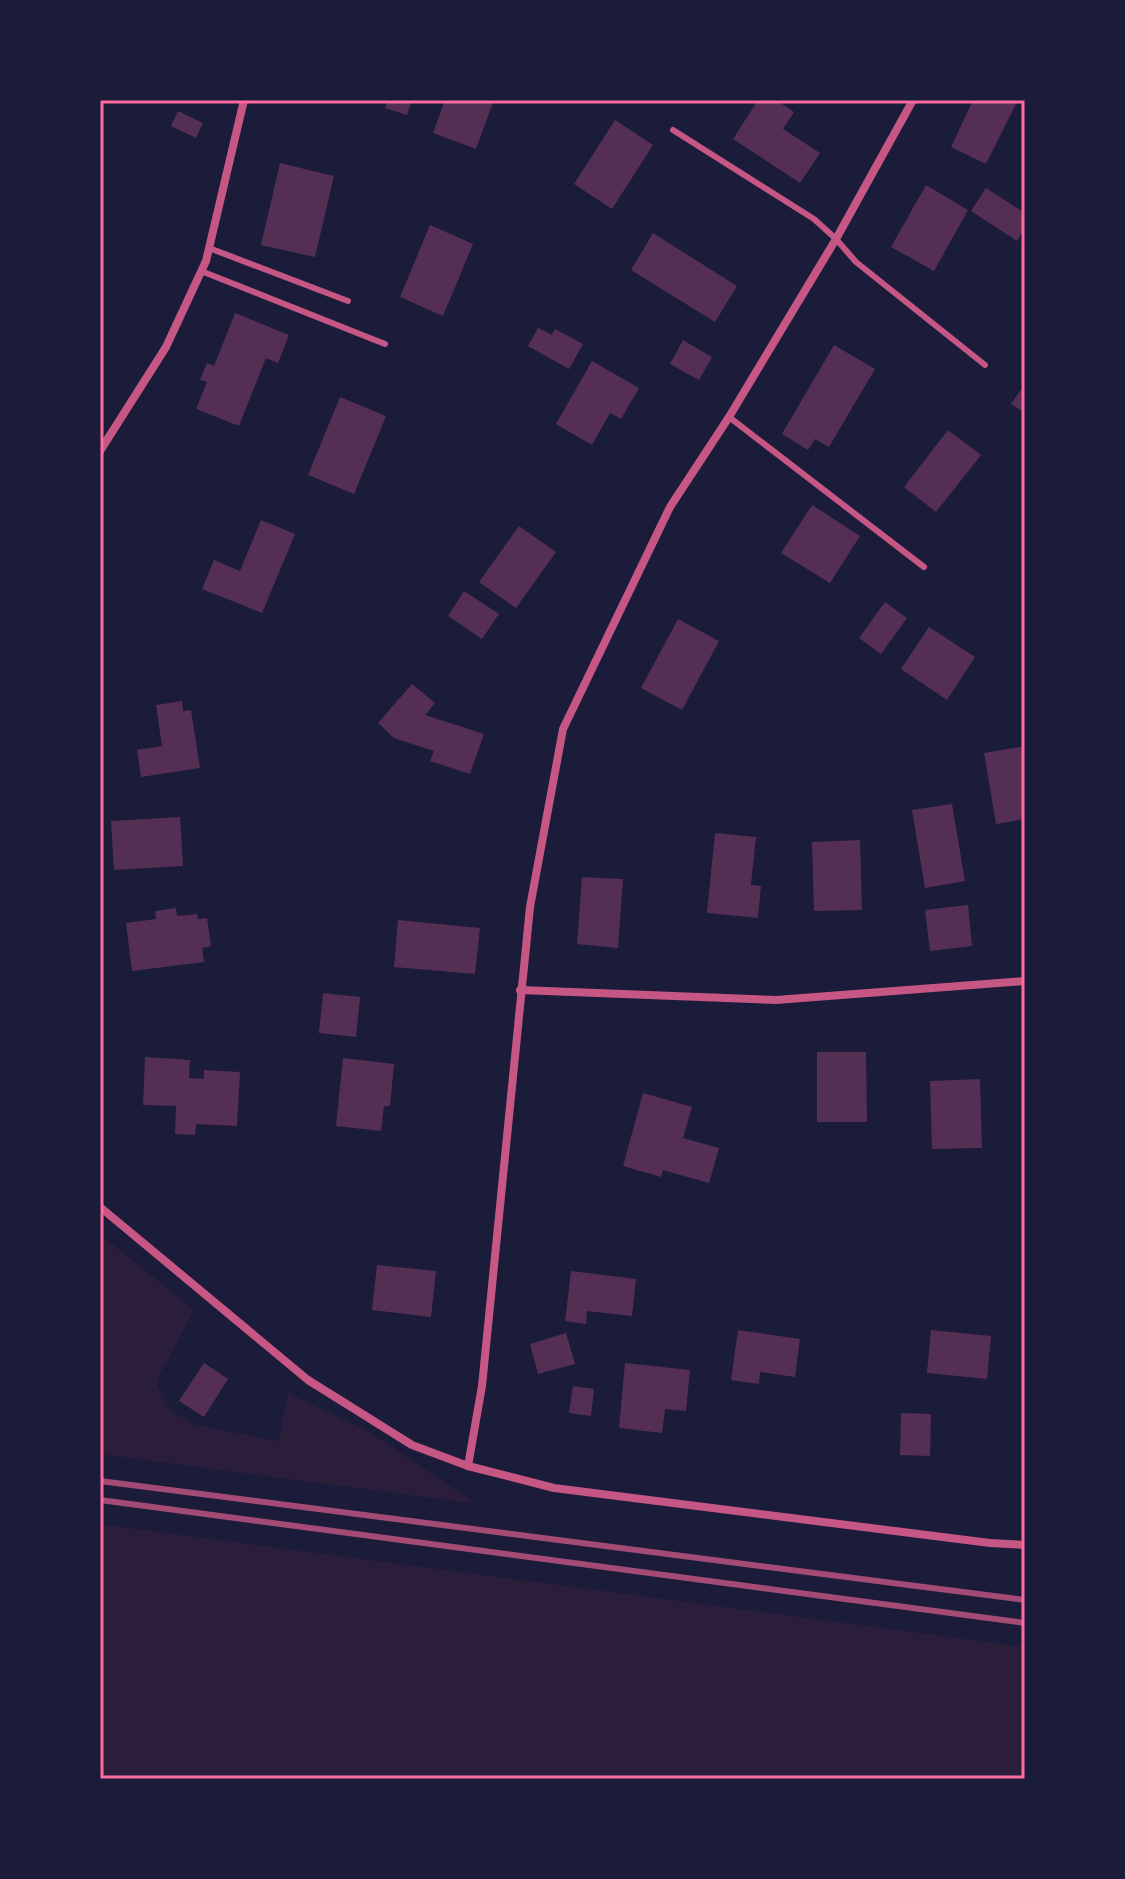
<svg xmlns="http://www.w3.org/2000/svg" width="1125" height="1879" font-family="'Golos Text',sans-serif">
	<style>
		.green { fill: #2a1e3b }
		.building { fill: #542f53 }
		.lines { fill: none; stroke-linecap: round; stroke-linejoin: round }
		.service { stroke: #c65784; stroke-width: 6 }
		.minor { stroke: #c65784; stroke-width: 8 }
		.rail { stroke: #a44b75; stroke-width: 6 }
		.neatline { fill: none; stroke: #ff6b9d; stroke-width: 3 }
	</style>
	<rect width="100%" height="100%" fill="#1b1b3a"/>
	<g class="green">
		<polygon points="100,1234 194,1310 156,1382 171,1411 196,1425 278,1441 288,1393 368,1431 477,1504 100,1454"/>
		<polygon points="100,1524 1025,1647 1025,1779 100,1779"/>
	</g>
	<g class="building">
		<polygon points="388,100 412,100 407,115 385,108"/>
		<polygon points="445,100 494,100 476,149 433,133"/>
		<polygon points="758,100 776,100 794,112 783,129 820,153 800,183 733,139"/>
		<polygon points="973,100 1018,100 986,164 951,147"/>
		<polygon points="178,111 203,123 196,138 171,126"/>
		<polygon points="615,120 653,145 612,209 574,184"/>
		<polygon points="280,163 334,176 315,257 261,245"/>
		<polygon points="926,185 968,210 934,271 891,247"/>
		<polygon points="986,188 1025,213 1025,228 1017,241 971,211"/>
		<polygon points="430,225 473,244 443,316 400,297"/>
		<polygon points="653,233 737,286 715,322 631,270"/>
		<polygon points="235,313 289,335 278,363 266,358 239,426 196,409 207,382 200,380 207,363 214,366"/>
		<polygon points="538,328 552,335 555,329 583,344 569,369 528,346"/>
		<polygon points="683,340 712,357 699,380 670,364"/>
		<polygon points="834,345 875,369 829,447 815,439 808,450 782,434"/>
		<polygon points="592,361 639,388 621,419 610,413 592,445 556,424"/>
		<polygon points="1025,384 1025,413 1011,404"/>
		<polygon points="340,397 386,416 354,494 308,475"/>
		<polygon points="948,430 981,455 936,512 904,487"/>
		<polygon points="812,505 860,536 830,583 781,553"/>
		<polygon points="261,520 295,534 262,613 202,589 214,560 240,571"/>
		<polygon points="519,526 556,552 516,608 479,582"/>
		<polygon points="464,591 499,614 482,639 448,616"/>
		<polygon points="885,602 907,618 881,654 859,638"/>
		<polygon points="678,619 719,641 682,710 641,688"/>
		<polygon points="929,627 975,657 947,700 901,669"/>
		<polygon points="412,684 435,703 425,715 484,734 470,774 430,761 434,751 394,738 378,723"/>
		<polygon points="182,701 183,711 191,710 200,768 141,777 137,750 162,746 156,705"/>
		<polygon points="1025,746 1025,819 996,824 984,753"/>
		<polygon points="952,804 965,881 925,888 912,810"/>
		<polygon points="180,817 183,866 114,870 111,821"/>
		<polygon points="715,833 756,837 751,885 761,886 758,918 707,913"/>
		<polygon points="860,840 862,910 814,911 812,842"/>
		<polygon points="582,877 623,879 618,948 577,944"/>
		<polygon points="968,905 972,946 930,951 925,910"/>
		<polygon points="176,908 177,916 197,914 198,919 207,918 211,946 202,948 204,962 132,971 126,923 156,919 155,911"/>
		<polygon points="398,920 480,928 475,974 394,967"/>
		<polygon points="323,993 360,997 356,1037 319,1033"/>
		<polygon points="817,1052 866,1052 867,1122 817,1122"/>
		<polygon points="145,1057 190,1060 189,1078 204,1079 204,1070 240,1072 237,1126 196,1124 195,1135 175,1134 176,1106 143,1105"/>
		<polygon points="343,1058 394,1064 390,1106 384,1106 381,1131 336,1126"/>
		<polygon points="980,1079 982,1148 932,1149 930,1081"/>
		<polygon points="643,1093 692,1107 683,1138 719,1148 709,1183 663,1170 661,1177 623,1166"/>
		<polygon points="377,1265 436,1271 431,1317 372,1310"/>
		<polygon points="571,1271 636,1279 632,1316 587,1311 586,1324 565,1321"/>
		<polygon points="738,1330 800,1339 795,1377 760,1372 759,1384 731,1380"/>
		<polygon points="931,1330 991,1336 987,1379 927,1373"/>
		<polygon points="566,1333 575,1364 538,1374 530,1344"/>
		<polygon points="204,1363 228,1379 204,1417 179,1401"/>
		<polygon points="625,1363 690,1370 686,1411 665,1409 662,1433 619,1428"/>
		<polygon points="573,1386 594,1389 591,1416 569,1413"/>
		<polygon points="901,1413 931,1414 930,1456 900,1455"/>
	</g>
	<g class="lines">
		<g class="service">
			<polyline points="673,130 814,219 836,239 856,262 985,365"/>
			<polyline points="209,248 348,301"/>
			<polyline points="201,271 385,344"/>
			<polyline points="729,417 924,567"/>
		</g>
		<g class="minor">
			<polyline points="100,451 166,347 206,261 244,100"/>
			<polyline points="520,990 776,1000 1025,981"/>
			<polyline points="100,1207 308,1380 412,1445 468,1466 554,1488 990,1543 1025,1545"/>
			<polyline points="468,1466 482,1386 530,907 563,729 670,507 729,417 836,239 913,100"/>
		</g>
		<g class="rail">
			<polyline points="100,1481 1025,1600"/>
			<polyline points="100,1500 1025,1623"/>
		</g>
	</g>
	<rect width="1125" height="1879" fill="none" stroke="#1b1b3a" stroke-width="204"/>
	<rect x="102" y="102" width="921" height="1675" class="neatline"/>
</svg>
